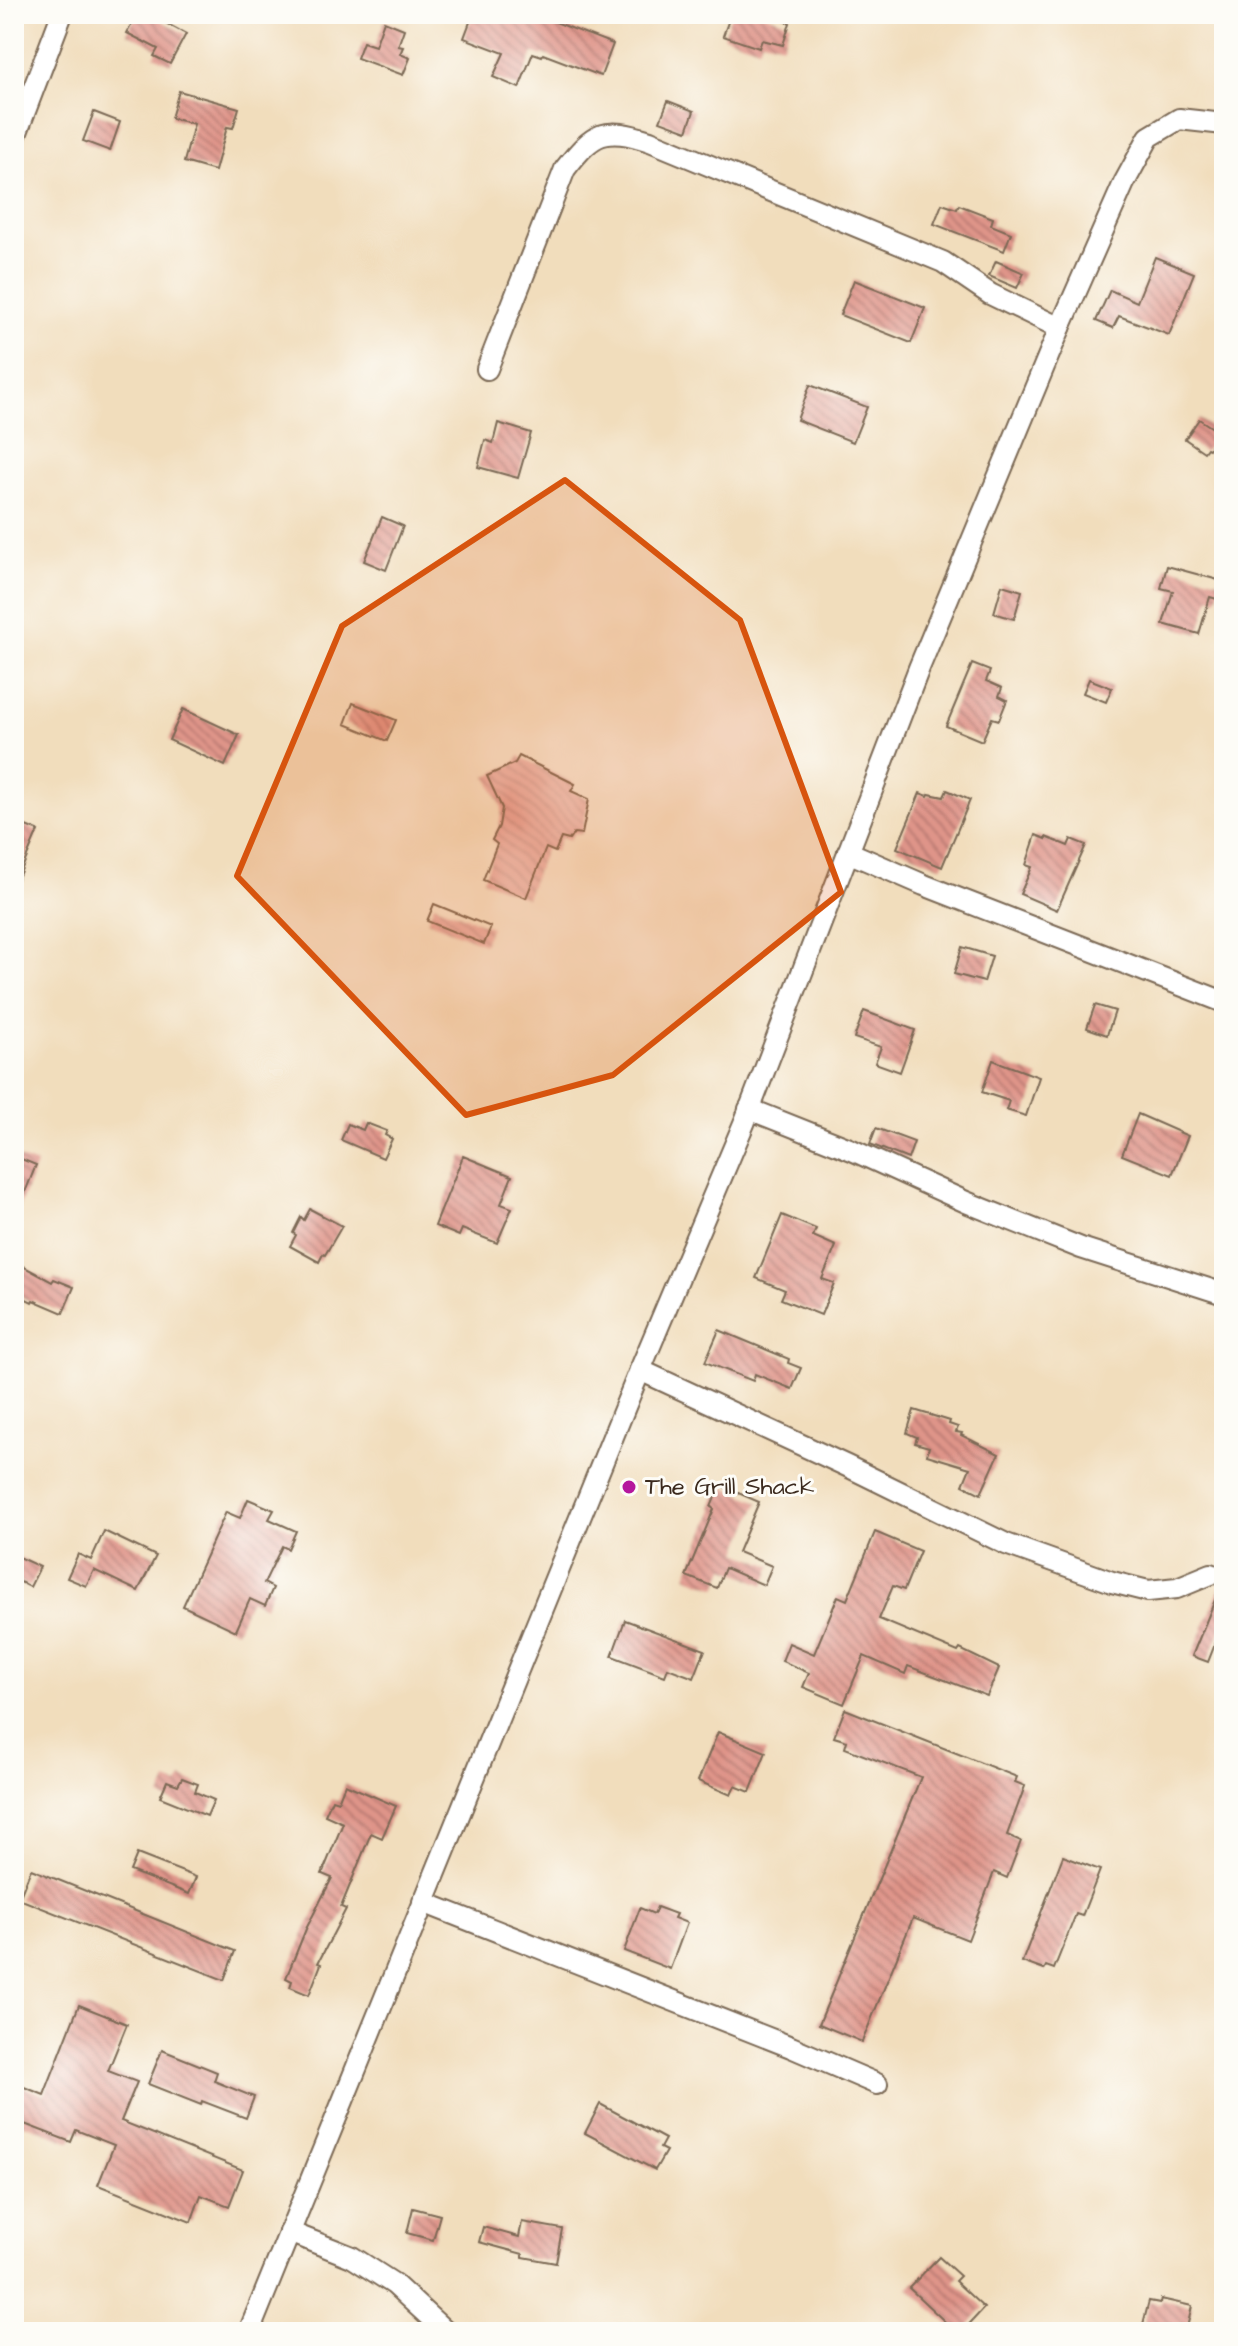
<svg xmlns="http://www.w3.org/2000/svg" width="1238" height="2346" font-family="'Architects Daughter',sans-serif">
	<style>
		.building { fill: url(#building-back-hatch) }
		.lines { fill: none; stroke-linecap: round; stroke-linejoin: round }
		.street-casing { stroke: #7b6955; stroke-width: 24 }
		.street { stroke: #fff; stroke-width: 20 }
		.marked { fill: #d7540e; fill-opacity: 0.2; stroke: #d7540e; stroke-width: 6; stroke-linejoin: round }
		.poi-dot { fill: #b5179e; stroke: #fdfcf7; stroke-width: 3 }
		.labels { text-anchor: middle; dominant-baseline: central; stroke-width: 6; stroke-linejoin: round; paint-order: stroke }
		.poi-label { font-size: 24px; fill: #3b2a1e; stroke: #fdfcf7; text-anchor: start }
	</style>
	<defs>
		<pattern id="building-back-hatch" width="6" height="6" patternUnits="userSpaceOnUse" patternTransform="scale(2)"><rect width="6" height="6" fill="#df9489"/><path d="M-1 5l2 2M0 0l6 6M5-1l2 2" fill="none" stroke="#b6796f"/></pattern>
	</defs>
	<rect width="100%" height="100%" fill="#fdfcf7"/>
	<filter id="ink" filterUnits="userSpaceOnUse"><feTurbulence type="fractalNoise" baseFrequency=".0125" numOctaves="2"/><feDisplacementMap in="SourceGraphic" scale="16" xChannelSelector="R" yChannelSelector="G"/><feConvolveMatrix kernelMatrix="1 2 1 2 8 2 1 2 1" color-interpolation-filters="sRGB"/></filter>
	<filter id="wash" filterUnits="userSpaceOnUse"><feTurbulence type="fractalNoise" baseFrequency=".006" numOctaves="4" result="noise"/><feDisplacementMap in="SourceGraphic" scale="32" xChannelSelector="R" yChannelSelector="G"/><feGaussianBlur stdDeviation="1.8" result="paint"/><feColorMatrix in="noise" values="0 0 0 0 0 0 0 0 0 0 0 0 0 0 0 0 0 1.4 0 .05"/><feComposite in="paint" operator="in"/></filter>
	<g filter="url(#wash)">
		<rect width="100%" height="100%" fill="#f1ddbc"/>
		<g id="blocks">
			<g class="building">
				<polygon points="137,14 149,14 186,34 170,64 154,56 158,49 127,33"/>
				<polygon points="473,14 543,14 556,19 555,22 613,44 601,76 543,54 542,56 533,53 519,88 493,77 504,53 464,38"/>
				<polygon points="731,14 764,14 790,23 783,45 762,40 759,48 723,36"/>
				<polygon points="384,21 404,29 398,46 403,47 400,54 410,58 403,75 357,58 363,42 375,46"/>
				<polygon points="179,91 239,108 233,128 227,127 215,171 184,162 194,124 171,118"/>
				<polygon points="668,101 694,111 687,131 660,121"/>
				<polygon points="94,112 120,122 110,151 83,141"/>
				<polygon points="942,204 957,209 959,205 993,218 991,225 1011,233 1004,251 934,224"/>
				<polygon points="1155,257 1194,273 1169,335 1119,316 1113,328 1096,321 1110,290 1137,302"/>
				<polygon points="996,261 1024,273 1017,288 989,276"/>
				<polygon points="854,280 925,308 911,343 840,315"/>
				<polygon points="810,385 867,407 853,442 797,420"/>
				<polygon points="1199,419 1220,433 1209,449 1207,448 1204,452 1185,439"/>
				<polygon points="498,423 531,433 518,478 478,467 485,440 493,443"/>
				<polygon points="382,517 403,526 386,570 364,561"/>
				<polygon points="1167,566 1222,581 1217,599 1210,597 1199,634 1163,624 1173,591 1161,588"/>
				<polygon points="1002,585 1022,591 1014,619 994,613"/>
				<polygon points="972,664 990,671 986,681 1002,688 999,696 1007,700 999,720 992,718 982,741 946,726"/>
				<polygon points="1089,679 1112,688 1106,702 1083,693"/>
				<polygon points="353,703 396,720 387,741 345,724"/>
				<polygon points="183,709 239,735 225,766 169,740"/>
				<polygon points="519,756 575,784 571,791 589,799 582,834 574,833 569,840 561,838 555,852 546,848 526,898 483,880 497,844 492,840 499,826 502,808 487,776 515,763"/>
				<polygon points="947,790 970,800 942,867 897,848 920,793 928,796 929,794 944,797"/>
				<polygon points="14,821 38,831 14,887"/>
				<polygon points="1036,835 1046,839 1046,837 1068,846 1071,839 1086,845 1057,910 1020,894 1032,867 1026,865"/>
				<polygon points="434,904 491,927 484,944 427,921"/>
				<polygon points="962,947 992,956 984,982 954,974"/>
				<polygon points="1095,1005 1115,1011 1107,1035 1087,1028"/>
				<polygon points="864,1011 915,1030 900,1072 875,1063 881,1047 854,1038"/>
				<polygon points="993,1060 1039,1077 1026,1116 1006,1110 1009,1101 982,1092"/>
				<polygon points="1138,1114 1188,1136 1172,1175 1122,1155"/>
				<polygon points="366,1123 387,1131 385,1135 392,1139 383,1158 341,1140 348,1124 363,1130"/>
				<polygon points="876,1128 914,1142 908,1159 870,1144"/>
				<polygon points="14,1156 36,1165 15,1217 14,1217"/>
				<polygon points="463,1156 512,1176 501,1204 512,1208 497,1243 462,1229 459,1236 435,1226"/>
				<polygon points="310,1209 342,1226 325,1255 323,1254 319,1262 290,1246 296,1235 293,1233 301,1217 304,1220"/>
				<polygon points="782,1215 816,1229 813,1236 836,1246 822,1279 834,1283 821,1315 781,1299 785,1290 756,1278"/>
				<polygon points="19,1264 52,1282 54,1279 74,1287 63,1313 33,1300 32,1302 14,1293 14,1274"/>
				<polygon points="719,1330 789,1359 788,1363 801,1368 792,1389 755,1374 753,1381 705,1362"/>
				<polygon points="914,1410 950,1421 949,1424 958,1427 956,1432 962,1433 961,1435 999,1454 981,1494 963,1485 970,1468 927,1455 929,1447 915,1443 917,1437 907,1433"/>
				<polygon points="720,1485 759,1502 738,1552 772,1566 764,1585 725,1568 717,1588 686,1576 714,1509 711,1507"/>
				<polygon points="248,1499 274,1510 269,1519 296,1531 288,1549 282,1546 264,1583 273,1588 265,1606 250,1599 236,1631 183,1606 226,1512 240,1518"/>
				<polygon points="104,1531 156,1556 138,1591 94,1570 86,1586 67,1578 78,1554 91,1560"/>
				<polygon points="875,1532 920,1551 904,1590 893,1586 879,1619 958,1652 960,1649 999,1668 987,1696 908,1666 905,1674 864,1656 844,1704 803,1687 809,1673 782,1661 789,1643 814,1654 838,1596 847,1600"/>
				<polygon points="14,1555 40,1567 30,1587 14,1579"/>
				<polygon points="1224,1578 1224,1621 1208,1662 1192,1656"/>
				<polygon points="625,1620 705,1650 694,1678 668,1668 665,1676 612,1656"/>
				<polygon points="845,1709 1017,1777 1015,1782 1025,1786 1007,1835 1021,1841 1007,1878 994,1872 968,1940 913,1918 862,2042 819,2024 921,1777 845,1748 847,1741 834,1737"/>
				<polygon points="718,1732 766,1752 750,1792 735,1786 731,1795 698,1781"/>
				<polygon points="182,1778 198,1784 195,1792 214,1800 207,1816 160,1797 167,1781 178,1785"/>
				<polygon points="345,1784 396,1806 382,1838 371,1833 341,1907 346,1909 318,1963 321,1964 309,1995 290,1987 292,1981 286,1978 306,1929 332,1878 322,1874 343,1823 325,1815 332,1799 338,1801"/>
				<polygon points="137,1854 196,1877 189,1894 130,1871"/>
				<polygon points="1063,1856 1100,1870 1082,1916 1076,1914 1054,1969 1046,1966 1044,1970 1022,1962"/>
				<polygon points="31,1869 235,1951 224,1980 19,1899"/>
				<polygon points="657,1907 676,1914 674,1918 687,1923 670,1969 624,1951 640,1908 654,1914"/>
				<polygon points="79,2005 127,2024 108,2071 137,2082 121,2121 243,2170 229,2206 201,2195 191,2222 98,2185 114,2145 76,2130 71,2142 14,2120 14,2083 44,2095"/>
				<polygon points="162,2050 217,2072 214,2081 254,2097 246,2118 202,2101 201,2105 148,2084"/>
				<polygon points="600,2104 665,2139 660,2148 666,2151 655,2170 585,2133"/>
				<polygon points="413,2208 440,2215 433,2240 407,2233"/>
				<polygon points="522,2222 562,2229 556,2263 523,2257 523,2254 479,2242 483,2227 519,2237"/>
				<polygon points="939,2257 960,2276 955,2281 984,2308 962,2332 956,2332 909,2288"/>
				<polygon points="1161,2299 1192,2306 1186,2332 1141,2332 1149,2301 1160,2303"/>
			</g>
		</g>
	</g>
	<g filter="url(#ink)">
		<use href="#blocks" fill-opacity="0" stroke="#7b6955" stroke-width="2"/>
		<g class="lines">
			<g class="street-casing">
				<g id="street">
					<polyline points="14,140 62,14"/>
					<path d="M487 369 565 169C594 132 604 126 650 141L943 262 990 294 1060 328"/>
					<polyline points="848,852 924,885 1224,1002"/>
					<polyline points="749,1109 852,1150 966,1202 1081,1248 1224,1294"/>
					<polyline points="640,1370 847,1466 1006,1544 1112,1582 1148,1591 1177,1588 1211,1574"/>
					<polyline points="423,1902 791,2047 877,2084"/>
					<polyline points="289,2232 352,2257 394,2284 446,2332"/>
					<polyline points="249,2332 640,1370 745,1121 919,668 1060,328 1124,183 1149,137 1179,119 1224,124"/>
				</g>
			</g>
			<use href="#street" class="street"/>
		</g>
	</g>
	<path class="marked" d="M565 480 740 620 841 892 613 1075 466 1115 237 876 342 626Z"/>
	<circle class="poi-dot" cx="629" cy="1487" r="8"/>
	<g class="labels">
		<g class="poi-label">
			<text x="645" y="1487">The Grill Shack</text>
		</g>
	</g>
	<rect width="1238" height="2346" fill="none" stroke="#fdfcf7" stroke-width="48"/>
</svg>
